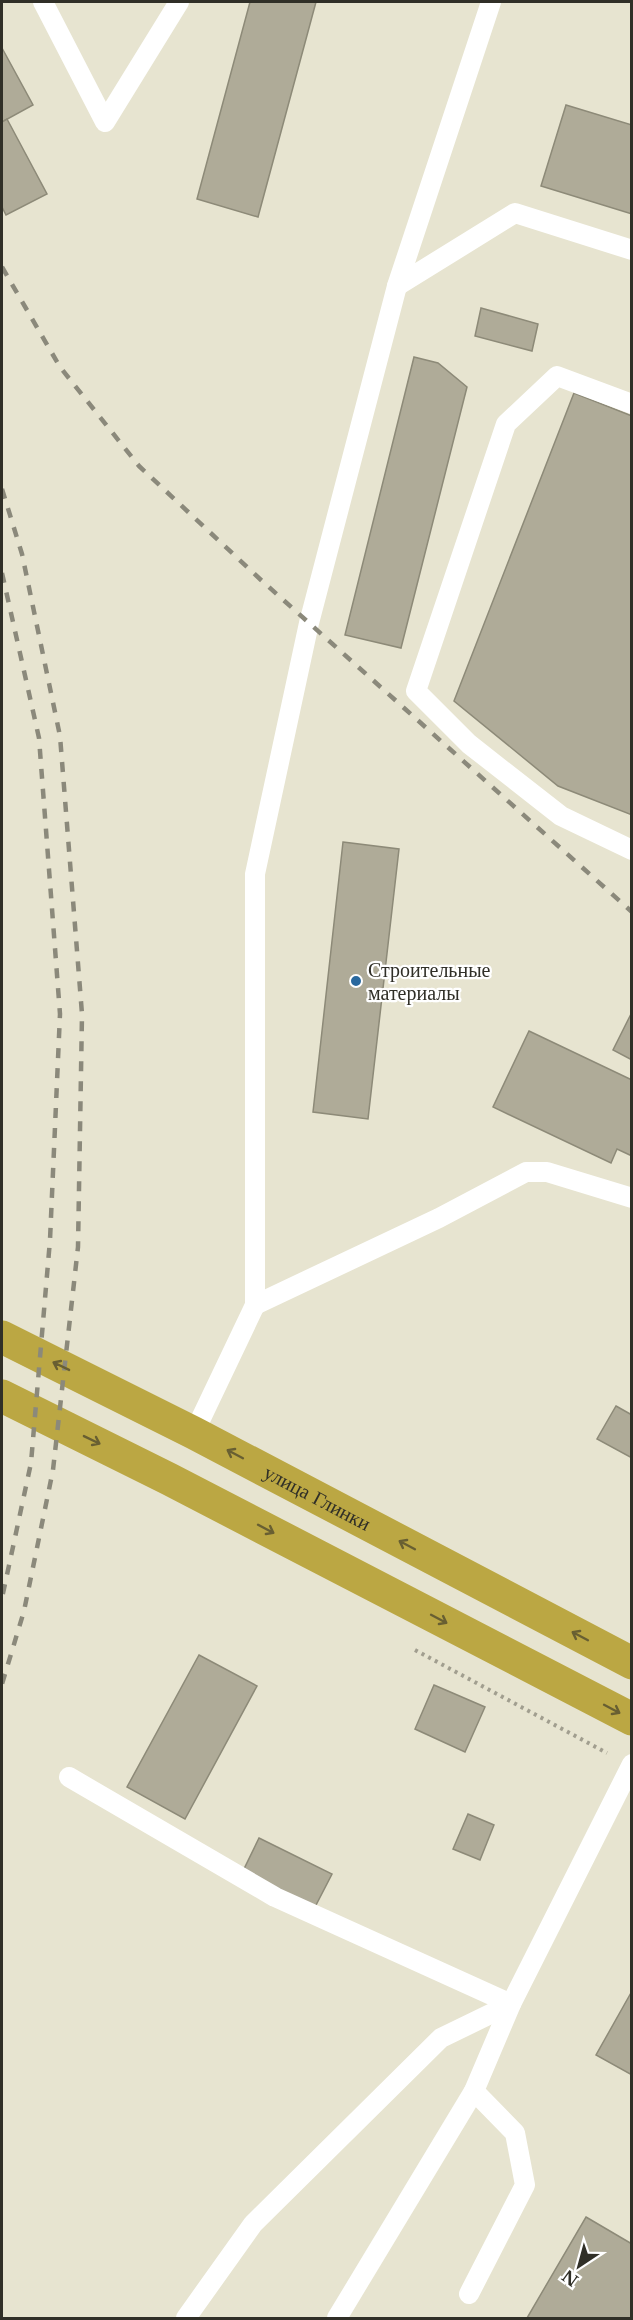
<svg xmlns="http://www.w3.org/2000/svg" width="633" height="2320" font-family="'Libre Baskerville',serif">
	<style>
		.building { fill: #afab98; stroke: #8d8a78; stroke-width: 1.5 }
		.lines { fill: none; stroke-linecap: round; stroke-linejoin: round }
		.path { stroke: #a19e8f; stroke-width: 4; stroke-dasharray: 3 4.5; stroke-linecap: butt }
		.lane { stroke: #fff; stroke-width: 20 }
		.highway { stroke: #bba743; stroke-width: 33 }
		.rail { stroke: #8b897b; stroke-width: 4.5; stroke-dasharray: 10 10; stroke-linecap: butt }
		.oneway { stroke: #685f32 }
		.poi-dot { fill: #29689e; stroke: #fff; stroke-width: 2 }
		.labels { text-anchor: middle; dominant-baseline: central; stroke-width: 4.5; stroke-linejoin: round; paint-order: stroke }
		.poi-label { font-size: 20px; fill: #302f27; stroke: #fff; text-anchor: start }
		.street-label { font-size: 20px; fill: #302f27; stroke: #fff }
	</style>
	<rect width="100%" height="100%" fill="#e7e4d0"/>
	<g class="building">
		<polygon points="250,2 316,2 258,217 197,199"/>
		<polygon points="2,48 33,105 2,122"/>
		<polygon points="566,105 632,125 632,214 541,186"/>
		<polygon points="7,119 47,194 6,215 2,207 2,122"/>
		<polygon points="481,308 538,324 532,351 475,336"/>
		<polygon points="414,357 438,363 467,387 401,648 345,635"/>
		<polygon points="574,393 632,416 632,815 558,786 454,701"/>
		<polygon points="343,842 399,849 368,1119 313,1112"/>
		<polygon points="632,1012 632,1060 613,1050"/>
		<polygon points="529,1031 632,1080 632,1156 617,1149 611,1163 493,1107"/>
		<polygon points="616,1406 632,1415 632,1458 597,1439"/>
		<polygon points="199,1655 257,1686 185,1819 127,1787"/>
		<polygon points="434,1685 485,1707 465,1752 415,1729"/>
		<polygon points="468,1814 494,1825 480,1860 453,1849"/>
		<polygon points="259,1838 332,1874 315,1907 243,1871"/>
		<polygon points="632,1991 632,2075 596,2055"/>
		<polygon points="586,2217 632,2244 632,2318 527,2318"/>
	</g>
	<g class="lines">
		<polyline class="path" points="415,1650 607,1753"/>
		<g class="lane">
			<polyline points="43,2 105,122 179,2"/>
			<polyline points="397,286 515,213 632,250"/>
			<polyline points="632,404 557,376 506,424 416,691 469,744 561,816 632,850"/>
			<polyline points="255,1305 439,1218 526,1172 547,1172 632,1198"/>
			<polyline points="194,1433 255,1305 255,874 309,623 397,286 491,2"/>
			<polyline points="69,1777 275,1897 511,2004 474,2091 515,2133 525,2185 469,2294"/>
			<polyline points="186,2318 253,2224 441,2038 511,2004 632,1764"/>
			<polyline points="337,2318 474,2091"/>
		</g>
		<g class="highway">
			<path id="s1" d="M2 1337 194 1433 632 1663"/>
			<polyline points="2,1396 169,1479 632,1719"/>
		</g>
		<g class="rail">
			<polyline points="2,267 60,367 139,466 261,580 632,912"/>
			<polyline points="2,489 22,554 60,736 82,1014 78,1247 53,1470 24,1611 2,1684"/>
			<polyline points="2,573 39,738 60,1014 50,1240 31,1463 2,1598"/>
		</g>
	</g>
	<defs><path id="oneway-shaft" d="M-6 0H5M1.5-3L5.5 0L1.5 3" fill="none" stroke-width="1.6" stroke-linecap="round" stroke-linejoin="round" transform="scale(1.5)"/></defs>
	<g class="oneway">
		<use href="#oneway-shaft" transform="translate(61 1366) rotate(-154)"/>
		<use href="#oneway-shaft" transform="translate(92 1440) rotate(26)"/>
		<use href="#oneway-shaft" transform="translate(235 1454) rotate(-152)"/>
		<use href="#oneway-shaft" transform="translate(266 1529) rotate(28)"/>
		<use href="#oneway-shaft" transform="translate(407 1545) rotate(-152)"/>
		<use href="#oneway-shaft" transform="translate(439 1619) rotate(28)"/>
		<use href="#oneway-shaft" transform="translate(580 1636) rotate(-152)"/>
		<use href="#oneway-shaft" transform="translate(612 1709) rotate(28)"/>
	</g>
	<circle class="poi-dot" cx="356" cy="981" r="6"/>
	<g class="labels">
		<g class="poi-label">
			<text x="368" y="970">Строительные<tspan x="368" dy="23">материалы</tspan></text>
		</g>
		<g class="street-label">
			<text stroke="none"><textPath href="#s1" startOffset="354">улица Глинки</textPath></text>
		</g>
	</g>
	<rect width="633" height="2320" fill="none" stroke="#302f27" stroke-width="6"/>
	<g transform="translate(579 2266) rotate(216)" stroke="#ffffff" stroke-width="4.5" paint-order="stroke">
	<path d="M0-4.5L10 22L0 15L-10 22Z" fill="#302f27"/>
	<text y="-9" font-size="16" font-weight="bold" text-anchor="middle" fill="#302f27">N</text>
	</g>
</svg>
